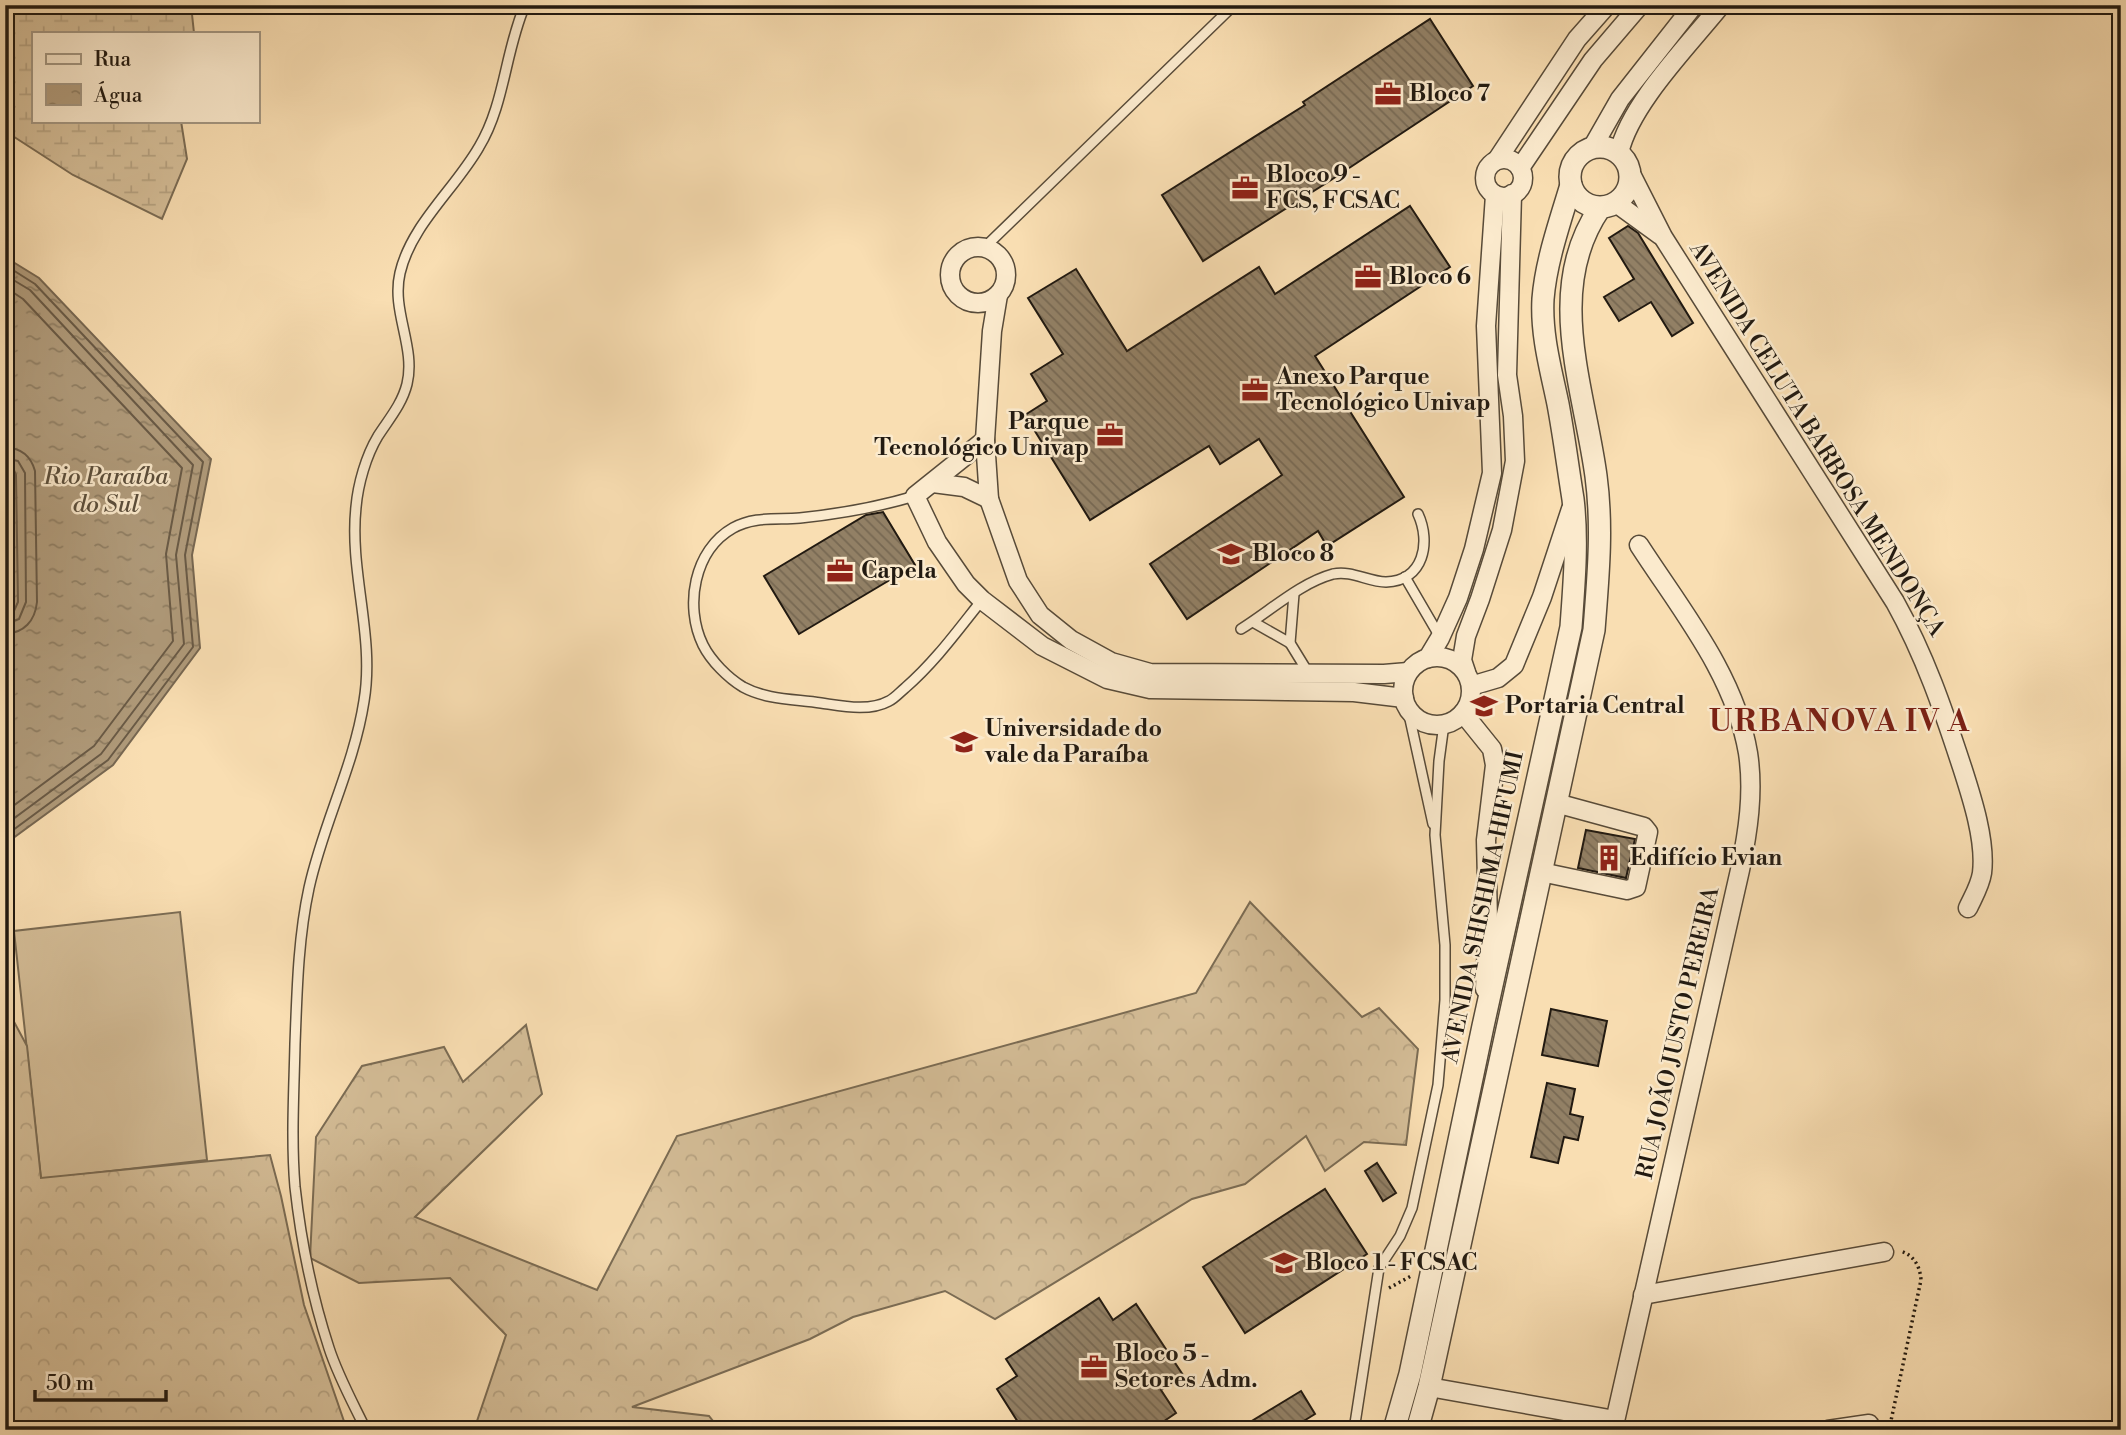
<svg xmlns="http://www.w3.org/2000/svg" width="2126" height="1435" font-family="'Libre Bodoni',serif">
	<style>
		.grass { fill: #d4bd97; stroke: #7b6c54; stroke-width: 2 }
		.forest { fill: url(#forest-crowns); stroke: #7b6c54; stroke-width: 2 }
		.wetland { fill: url(#wetland-marsh); stroke: #7b6c54; stroke-width: 2 }
		.water { fill: url(#water-ripples); stroke: #776751; stroke-width: 2 }
		.lines { fill: none; stroke-linecap: round; stroke-linejoin: round }
		.shore { stroke: #695a46; stroke-width: 2 }
		.building { fill: url(#building-back-hatch); stroke: #221a11; stroke-width: 2 }
		.service-casing { stroke: #584b39; stroke-width: 12 }
		.minor-casing { stroke: #584b39; stroke-width: 21 }
		.tertiary-casing { stroke: #584b39; stroke-width: 24 }
		.path { stroke: #221a11; stroke-width: 3.5; stroke-dasharray: 2 3.5; stroke-linecap: butt }
		.service { stroke: #fbeacd; stroke-width: 9 }
		.minor { stroke: #fbeacd; stroke-width: 18 }
		.tertiary { stroke: #fbeacd; stroke-width: 21 }
		.labels { text-anchor: middle; dominant-baseline: central; stroke-width: 5; stroke-linejoin: round; paint-order: stroke }
		.poi-label { font-size: 23px; font-weight: bold; fill: #221a11; stroke: #fbeacd; text-anchor: start }
		.street-label { font-size: 23px; fill: #221a11; stroke: #fbeacd }
		.water-label { font-size: 24px; font-style: italic; fill: #5b4e3b; stroke: #fbeacd }
		.district-label { font-size: 30px; font-weight: bold; letter-spacing: 2px; fill: #7a1f14; stroke: #fbeacd }
	</style>
	<defs>
		<pattern id="forest-crowns" width="20" height="18" patternUnits="userSpaceOnUse" patternTransform="scale(1.75)"><rect width="20" height="18" fill="#d4bd97"/><path d="M2 6a3 3 0 1 1 6 0M12 15a3 3 0 1 1 6 0" fill="none" stroke="#b6a281"/></pattern>
		<pattern id="wetland-marsh" width="20" height="14" patternUnits="userSpaceOnUse" patternTransform="scale(1.75)"><rect width="20" height="14" fill="#d4bd97"/><path d="M1 5h8M5 5V1M11 12h8M15 12V8" fill="none" stroke="#b6a281"/></pattern>
		<pattern id="water-ripples" width="26" height="14" patternUnits="userSpaceOnUse" patternTransform="scale(1.75)"><rect width="26" height="14" fill="#b09b7b"/><path d="M2 4q2-2 4 0t4 0M15 11q2-2 4 0t4 0" fill="none" stroke="#8f7e63"/></pattern>
		<pattern id="building-back-hatch" width="6" height="6" patternUnits="userSpaceOnUse" patternTransform="scale(1.75)"><rect width="6" height="6" fill="#928065"/><path d="M-1 5l2 2M0 0l6 6M5-1l2 2" fill="none" stroke="#776852"/></pattern>
	</defs>
	<rect width="100%" height="100%" fill="#f9deb2"/>
	<filter id="stains"><feTurbulence type="fractalNoise" baseFrequency=".00286" numOctaves="4"/><feColorMatrix values="0 0 0 0 .2 0 0 0 0 .09 0 0 0 0 .02 0 0 0 .5 -.17"/></filter>
	<radialGradient id="worn" r=".72"><stop offset=".6" stop-color="#630" stop-opacity="0"/><stop offset="1" stop-color="#630" stop-opacity=".3"/></radialGradient>
	<g class="grass">
		<polygon points="5,472 9,474 11,603 5,614"/>
		<polygon points="180,912 207,1160 41,1179 14,931"/>
	</g>
	<g class="forest">
		<polygon points="1250,902 1362,1017 1379,1008 1418,1049 1406,1145 1364,1142 1325,1171 1306,1136 1245,1184 1192,1199 995,1319 945,1291 853,1317 810,1339 632,1407 709,1416 720,1430 474,1430 506,1335 450,1278 359,1283 310,1258 316,1137 362,1066 444,1047 463,1082 526,1025 542,1094 415,1217 597,1290 677,1136 1196,993"/>
		<polygon points="5,1005 27,1046 41,1178 270,1155 281,1196 304,1305 347,1430 5,1430"/>
	</g>
	<polygon class="wetland" points="5,5 191,5 194,33 33,33 33,121 181,121 187,159 162,219 73,175 5,131"/>
	<polygon class="water" points="5,257 39,278 211,459 192,555 200,648 113,765 5,844 5,614 11,603 9,475 5,472"/>
	<g class="lines">
		<g class="shore">
			<polyline points="5,265 35,284 203,462 185,555 193,647 108,760 5,836"/>
			<polyline points="5,275 30,290 193,465 176,555 184,644 101,754 5,825"/>
			<polyline points="5,287 23,299 182,468 166,554 173,641 94,746 5,812"/>
			<path d="M5 447C21 448 31 456 35 471L37 602C35 621 24 633 5 634"/>
			<polyline points="5,458 18,461 25,473 26,602 19,619 5,624"/>
			<polyline points="5,467 13,468 16,475 18,602 13,613 5,615"/>
		</g>
	</g>
	<g class="building">
		<polygon points="1430,19 1473,86 1328,182 1203,261 1162,195 1305,105 1303,102"/>
		<polygon points="1410,206 1450,267 1315,356 1404,497 1327,546 1318,531 1187,619 1150,564 1282,475 1259,439 1220,464 1209,446 1090,520 1025,415 1047,401 1031,374 1063,354 1028,298 1076,269 1127,351 1259,267 1275,294"/>
		<polygon points="1628,226 1638,233 1693,323 1672,336 1651,302 1619,321 1604,297 1634,279 1609,238"/>
		<polygon points="883,512 915,565 799,634 764,576 866,515"/>
		<polygon points="1586,830 1635,839 1626,878 1578,868"/>
		<polygon points="1551,1009 1607,1021 1598,1066 1542,1055"/>
		<polygon points="1547,1083 1575,1089 1570,1114 1583,1117 1578,1140 1564,1137 1558,1163 1531,1157"/>
		<polygon points="1377,1163 1396,1193 1383,1201 1365,1171"/>
		<polygon points="1325,1189 1367,1254 1245,1333 1203,1267"/>
		<polygon points="1099,1298 1113,1320 1136,1304 1183,1375 1161,1390 1176,1413 1151,1430 1023,1430 997,1389 1017,1376 1006,1359"/>
		<polygon points="1301,1391 1315,1414 1289,1430 1237,1430"/>
	</g>
	<g class="lines">
		<g class="service-casing">
			<g id="service">
				<polyline points="985,247 1234,5"/>
				<path d="M915 496C878 507 839 514 800 518 777 520 754 516 733 528 694 550 684 606 703 645 711 661 728 678 743 687 767 700 795 699 821 703 842 706 869 712 889 701 895 698 900 692 905 688 935 662 958 630 982 600"/>
				<polyline points="1405,577 1440,637"/>
				<polyline points="1294,594 1290,643 1309,674"/>
				<polyline points="1253,622 1290,643"/>
				<path d="M1241 629C1270 611 1300 583 1333 574 1352 570 1368 582 1386 582 1424 581 1431 542 1418 514"/>
				<polyline points="1408,710 1433,824"/>
				<path d="M366 1430C353 1403 338 1376 329 1348 312 1296 301 1241 295 1187 291 1140 294 1091 295 1044 297 992 298 939 309 888 323 824 354 766 364 701 375 636 349 572 356 507 358 484 366 456 378 436 389 419 402 404 407 384 416 347 391 311 400 273 411 225 455 189 479 147 505 104 505 51 525 5"/>
				<polyline points="1354,1430 1379,1268 1400,1236 1412,1208 1438,1085 1445,1000 1445,945 1435,835 1439,761 1444,724"/>
			</g>
		</g>
		<g class="minor-casing">
			<g id="minor">
				<polyline points="1592,148 1620,99 1694,5"/>
				<path d="M1619 153C1630 104 1689 45 1721 5"/>
				<circle cx="1504" cy="178" r="19"/>
				<polyline points="1497,160 1577,39 1607,5"/>
				<polyline points="1520,168 1593,60 1640,5"/>
				<path d="M1630 172 1663 237 1895 602C1925 656 1943 709 1962 767 1972 798 1986 841 1982 873 1980 886 1973 897 1968 908"/>
				<polyline points="1616,203 1660,235"/>
				<circle cx="978" cy="275" r="28"/>
				<polyline points="998,295 992,331 985,440 989,499 1018,581 1040,615 1071,640 1111,662 1150,673 1384,674 1408,672"/>
				<polyline points="985,440 915,496 937,542 966,584 982,600 1042,646 1107,679 1150,689 1354,692 1404,698"/>
				<polyline points="933,483 964,487 989,499"/>
				<circle cx="1437" cy="691" r="34"/>
				<polyline points="1428,658 1440,638 1458,598 1474,549 1492,473 1486,326 1495,195"/>
				<polyline points="1466,672 1462,660 1466,636 1480,599 1502,530 1515,461 1513,416 1507,375 1512,194"/>
				<polyline points="1471,686 1498,678 1514,665 1542,597 1571,509"/>
				<polyline points="1463,713 1492,749 1495,765 1486,840 1488,920 1485,989"/>
				<polyline points="1541,872 1627,890 1636,887 1648,832 1644,827 1556,803"/>
				<polyline points="1643,1295 1884,1252"/>
				<polyline points="1429,1387 1615,1420"/>
				<path d="M1613 1430 1740 870C1748 832 1754 792 1748 753 1735 675 1681 610 1639 545"/>
				<polyline points="1828,1430 1869,1424"/>
			</g>
		</g>
		<g class="tertiary-casing">
			<g id="tertiary">
				<circle cx="1600" cy="177" r="30"/>
				<path d="M1394 1430 1410 1374 1483 1026 1571 627C1574 585 1578 541 1573 499 1568 468 1564 436 1558 404 1551 370 1541 335 1543 299 1546 261 1560 222 1571 185"/>
				<path d="M1417 1430 1429 1387 1594 630C1598 578 1603 528 1596 476 1584 387 1544 289 1600 208"/>
			</g>
		</g>
		<g class="path">
			<polyline points="1389,1288 1413,1275"/>
			<path d="M1889 1430 1921 1280C1920 1266 1914 1255 1900 1251"/>
		</g>
		<use href="#service" class="service"/>
		<use href="#minor" class="minor"/>
		<use href="#tertiary" class="tertiary"/>
	</g>
	<defs>
		<g id="office-bare" transform="scale(2.1)"><path d="M-6-3h4V-5.5h4V-3h4V5H-6ZM-1-4.5V-3h2v-1.5ZM-6 0V1H6V0Z" fill="#8f2418" stroke="#fbeacd" stroke-width="2.5" paint-order="stroke"/></g>
		<g id="university-bare" transform="scale(2.1)"><path d="M0-5L7-2L0 1L-7-2ZM-4 1L0 2.5L4 1V4Q0 6-4 4Z" fill="#8f2418" stroke="#fbeacd" stroke-width="2.5" paint-order="stroke"/></g>
		<g id="building-bare" transform="scale(2.1)"><path d="M-4-6H4V6H1V3H-1V6H-4ZM-2.5-4.3h1.7v1.8h-1.7ZM.8-4.3h1.7v1.8H.8ZM-2.5-1h1.7V.8h-1.7ZM.8-1h1.7V.8H.8Z" fill="#8f2418" stroke="#fbeacd" stroke-width="2.5" paint-order="stroke"/></g>
	</defs>
	<g fill-rule="evenodd">
		<use href="#office-bare" x="1388" y="94"/>
		<use href="#office-bare" x="1245" y="188"/>
		<use href="#office-bare" x="1368" y="277"/>
		<use href="#office-bare" x="1255" y="390"/>
		<use href="#office-bare" x="1110" y="435"/>
		<use href="#university-bare" x="1231" y="554"/>
		<use href="#office-bare" x="840" y="571"/>
		<use href="#university-bare" x="1484" y="706"/>
		<use href="#university-bare" x="964" y="742"/>
		<use href="#building-bare" x="1609" y="858"/>
		<use href="#university-bare" x="1284" y="1263"/>
		<use href="#office-bare" x="1094" y="1367"/>
	</g>
	<g class="labels">
		<g class="poi-label">
			<text x="1409" y="94">Bloco 7</text>
			<text x="1266" y="175">Bloco 9 -<tspan x="1266" dy="26">FCS, FCSAC</tspan></text>
			<text x="1389" y="277">Bloco 6</text>
			<text x="1276" y="377">Anexo Parque<tspan x="1276" dy="26">Tecnológico Univap</tspan></text>
			<text x="1089" y="422" text-anchor="end">Parque<tspan x="1089" dy="26">Tecnológico Univap</tspan></text>
			<text x="1252" y="554">Bloco 8</text>
			<text x="861" y="571">Capela</text>
			<text x="1505" y="706">Portaria Central</text>
			<text x="985" y="729">Universidade do<tspan x="985" dy="26">vale da Paraíba</tspan></text>
			<text x="1630" y="858">Edifício Evian</text>
			<text x="1305" y="1263">Bloco 1 - FCSAC</text>
			<text x="1115" y="1354">Bloco 5 -<tspan x="1115" dy="26">Setores Adm.</tspan></text>
		</g>
		<g class="street-label">
			<text transform="translate(1817 439) rotate(58)">AVENIDA CELUTA BARBOSA MENDONÇA</text>
			<text transform="translate(1483 907) rotate(-78)">AVENIDA SHISHIMA HIFUMI</text>
			<text transform="translate(1678 1033) rotate(-77)">RUA JOÃO JUSTO PEREIRA</text>
		</g>
		<g class="water-label">
			<text x="106" y="477">Rio Paraíba<tspan x="106" dy="28">do Sul</tspan></text>
		</g>
		<g class="district-label">
			<text x="1840" y="722">URBANOVA IV A</text>
		</g>
	</g>
	<rect width="2126" height="1435" fill="none" stroke="#f9deb2" stroke-width="28"/>
	<rect x="7" y="7" width="2112" height="1421" fill="none" stroke="#221a11" stroke-width="3.5"/>
	<rect x="14" y="14" width="2098" height="1407" fill="none" stroke="#221a11" stroke-width="2"/>
	<rect x="32" y="32" width="228" height="91" fill="#fbeacd" stroke="#a49782" stroke-width="2"/>
	<rect x="46" y="54" width="35" height="10" fill="#fbeacd" stroke="#a49782" stroke-width="2"/>
	<text x="94" y="66" font-size="21" fill="#221a11">Rua</text>
	<rect x="46" y="84" width="35" height="21" fill="url(#water-ripples)" stroke="#a49782" stroke-width="2"/>
	<text x="94" y="102" font-size="21" fill="#221a11">Água</text>
	<path d="M35 1390v10h131v-10" fill="none" stroke="#221a11" stroke-width="3.5"/>
	<text x="46" y="1390" font-size="21" fill="#221a11" stroke="#fbeacd" stroke-width="5" paint-order="stroke">50 m</text>
	<rect width="100%" height="100%" filter="url(#stains)"/>
	<rect width="100%" height="100%" fill="url(#worn)"/>
</svg>
